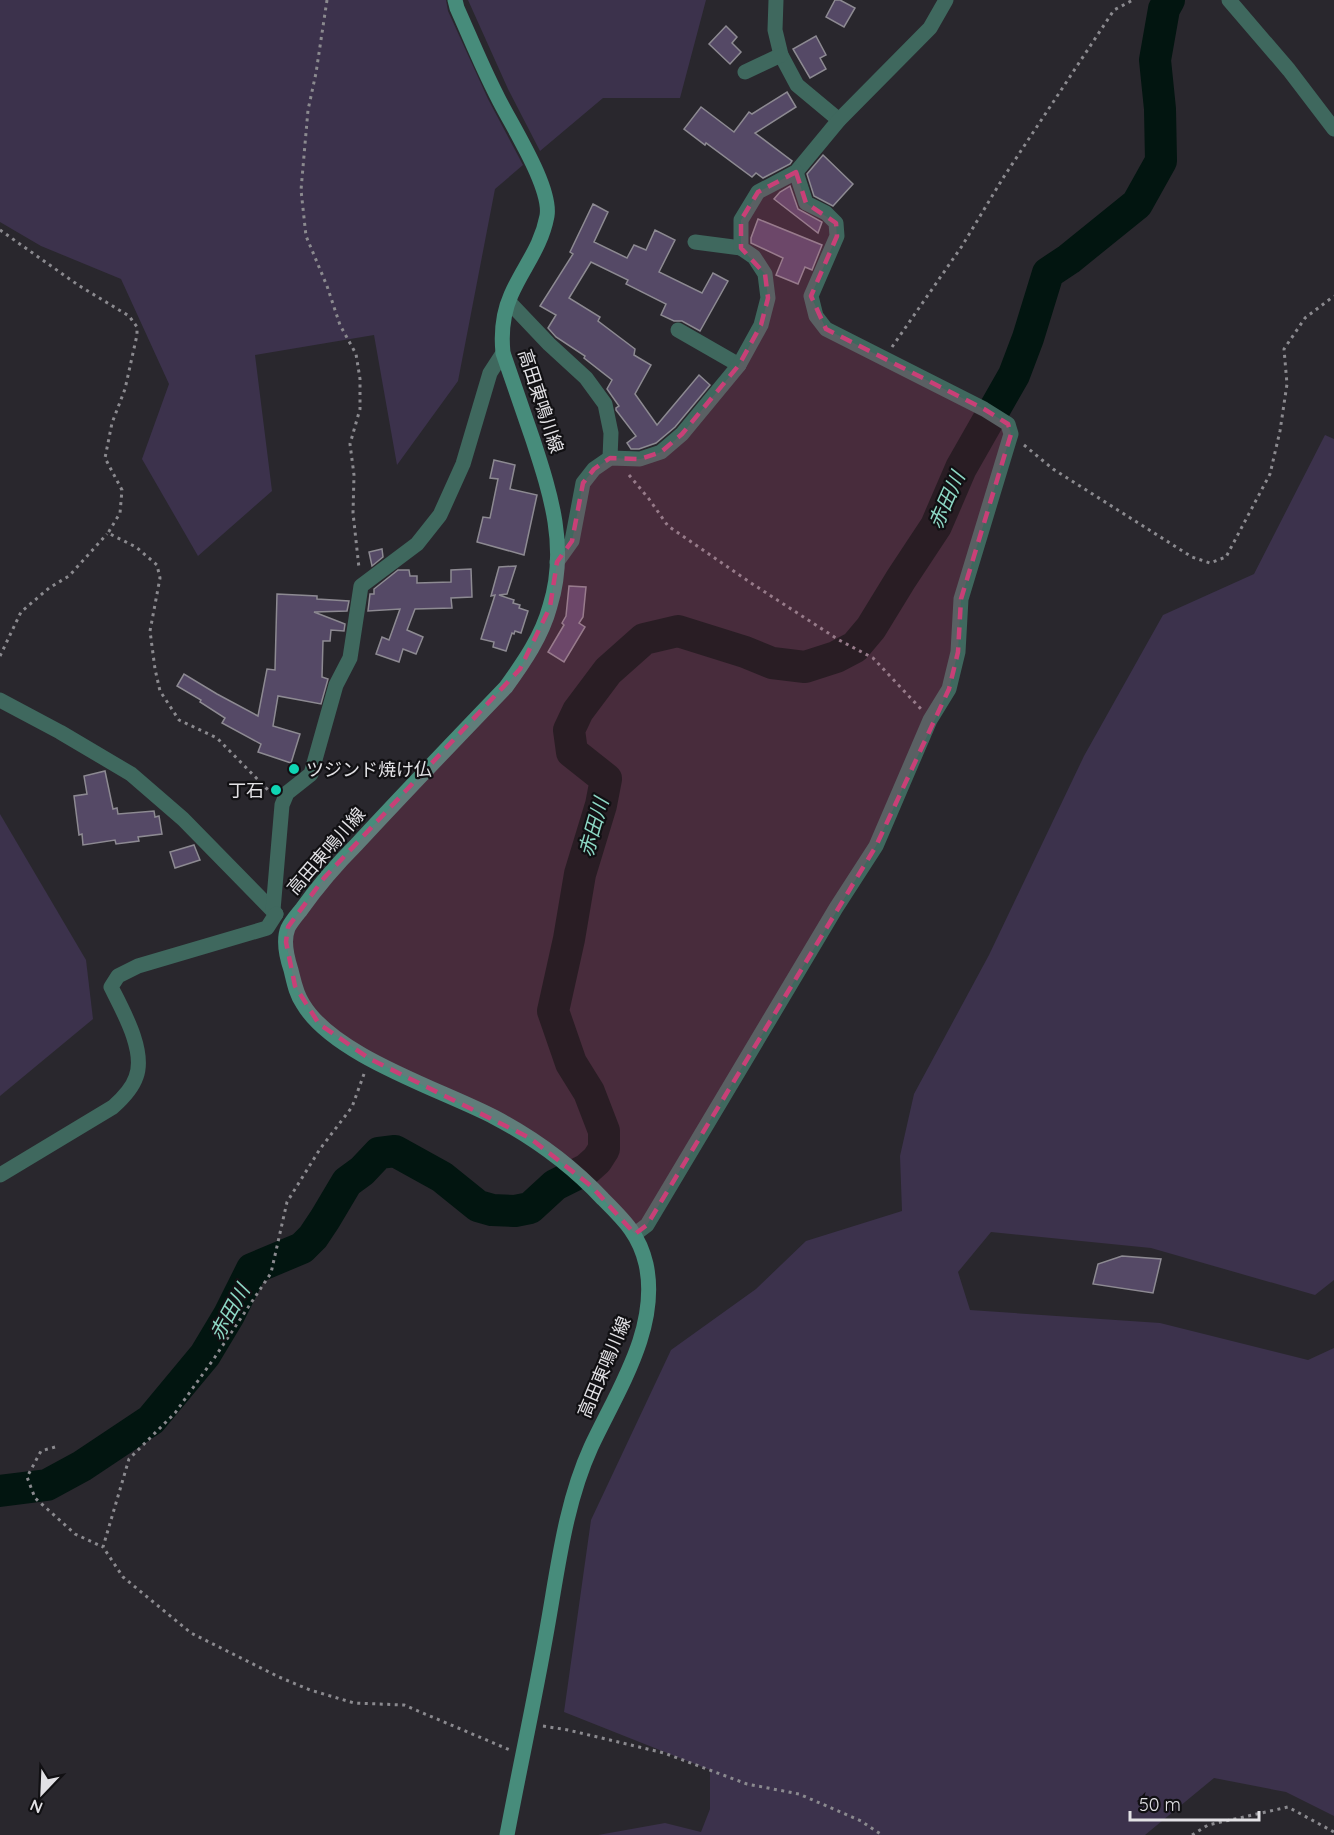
<svg xmlns="http://www.w3.org/2000/svg" width="1334" height="1835" font-family="Quicksand,'Noto Sans JP',sans-serif">
	<style>
		.green { fill: #3c324c }
		.lines { fill: none; stroke-linecap: round; stroke-linejoin: round }
		.river { stroke: #021510; stroke-width: 32 }
		.building { fill: #554966; stroke: #8d8a92; stroke-width: 1.5 }
		.path { stroke: #8b8a8f; stroke-width: 3; stroke-dasharray: 3 4.5; stroke-linecap: butt }
		.street { stroke: #3f685e; stroke-width: 15 }
		.secondary { stroke: #478c7b; stroke-width: 15 }
		.marked { fill: #c84077; fill-opacity: 0.2; stroke: #c84077; stroke-width: 4.5; stroke-dasharray: 12 8; stroke-linejoin: round }
		.poi-dot { fill: #0fd5b4; stroke: #111013; stroke-width: 2 }
		.labels { text-anchor: middle; dominant-baseline: central; stroke-width: 4.5; stroke-linejoin: round; paint-order: stroke }
		.street-label { font-size: 18px; fill: #e2e1e5; stroke: #111013 }
		.poi-label { font-size: 18px; fill: #e2e1e5; stroke: #111013; text-anchor: start }
		.water-label { font-size: 20px; font-style: italic; fill: #8dd8c5; stroke: #111013 }
	</style>
	<rect width="100%" height="100%" fill="#29272d"/>
	<g class="green">
		<polygon points="0,0 446,0 448,11 488,99 523,165 495,189 458,381 397,465 374,335 255,355 272,491 198,556 142,459 169,384 121,279 41,246 0,222"/>
		<polygon points="468,0 706,0 680,98 603,98 540,151 508,89"/>
		<polygon points="1325,435 1334,439 1334,1280 1315,1295 1151,1248 991,1232 958,1272 970,1310 1160,1323 1308,1360 1334,1348 1334,1816 1286,1792 1214,1778 1145,1835 598,1835 665,1823 701,1832 710,1809 710,1770 564,1712 591,1520 671,1350 756,1289 806,1241 902,1211 900,1156 914,1094 989,955 1084,756 1163,615 1254,574"/>
		<polygon points="0,814 86,960 93,1019 0,1096"/>
	</g>
	<g class="lines">
		<polyline class="river" points="0,1491 47,1485 82,1466 151,1420 205,1355 229,1315 252,1269 302,1248 313,1237 325,1219 347,1182 362,1171 379,1153 395,1151 442,1177 478,1206 492,1210 515,1211 530,1208 555,1185 587,1169 597,1160 604,1149 604,1131 589,1092 571,1063 553,1011 569,939 580,874 601,805 606,779 572,752 569,730 578,711 608,671 644,639 678,631 745,652 772,663 805,667 836,657 855,647 871,628 901,579 936,526 961,468 1014,375 1028,338 1048,273 1069,259 1137,204 1161,161 1160,109 1155,60 1164,9 1169,0"/>
	</g>
	<g class="building">
		<polygon points="835,0 840,0 855,8 844,27 826,17"/>
		<polygon points="726,26 737,37 732,43 741,52 730,64 709,44"/>
		<polygon points="816,36 826,55 820,58 826,69 810,78 793,49"/>
		<polygon points="787,92 796,107 755,133 792,161 790,164 763,178 756,173 752,177 706,143 705,145 684,129 701,107 734,132 749,112 752,114"/>
		<polygon points="823,155 853,184 833,206 814,196 807,174"/>
		<polygon points="790,186 798,209 822,222 818,233 774,199 780,192"/>
		<polygon points="593,204 608,212 594,242 627,258 634,245 646,250 655,230 675,240 659,272 702,293 713,273 728,281 700,331 682,321 674,321 661,315 666,304 626,284 628,280 591,262 569,298 600,317 598,321 635,349 634,355 651,365 635,394 657,425 699,375 710,385 675,427 656,443 639,449 631,449 627,443 636,436 616,410 616,408 619,406 607,389 612,380 584,358 585,356 556,337 548,328 556,315 540,306 573,254 570,252"/>
		<polygon points="758,219 822,245 812,270 805,267 798,284 776,275 783,258 751,243 751,238"/>
		<polygon points="494,460 515,465 510,489 537,495 524,555 477,542 483,517 490,518 498,479 490,478"/>
		<polygon points="382,549 383,557 372,566 369,552"/>
		<polygon points="516,566 507,594 499,595 514,600 513,603 520,605 519,608 528,611 521,633 515,631 514,634 512,633 506,651 493,647 494,642 481,639 495,595 491,596 499,567"/>
		<polygon points="471,569 472,597 451,598 452,608 415,609 407,630 423,637 416,654 403,649 399,662 376,654 382,637 389,640 400,609 368,611 370,594 374,594 374,589 398,570 409,570 410,576 417,576 417,583 451,582 451,570"/>
		<polygon points="569,586 586,587 583,617 579,623 585,627 564,662 548,652 564,625 562,623 566,616"/>
		<polygon points="277,594 317,596 317,599 349,601 347,611 314,612 345,624 344,631 331,630 330,641 323,641 322,677 328,679 321,704 278,696 273,726 300,734 291,763 258,752 261,744 222,723 225,718 200,702 201,700 177,686 184,674 217,694 258,716 267,669 275,670"/>
		<polygon points="105,771 113,809 117,808 118,814 154,811 155,817 159,816 162,834 138,837 139,841 116,844 115,840 83,845 82,834 79,835 74,796 87,794 84,776"/>
		<polygon points="194,845 200,860 175,868 170,852"/>
		<polygon points="1122,1256 1161,1259 1153,1293 1093,1284 1098,1264"/>
	</g>
	<g class="lines">
		<g class="path">
			<polyline points="327,0 316,73 308,110 301,190 306,236 327,286 340,325 356,354 360,379 360,409 350,444 354,475 353,513 359,568"/>
			<polyline points="0,230 78,285 129,316 137,327 137,335 125,389 112,423 105,458 122,490 120,513 108,533 136,547 157,565 160,578 150,631 155,669 160,691 179,720 217,738 271,793"/>
			<polyline points="892,347 962,246 1003,178 1114,10 1133,0"/>
			<polyline points="1024,445 1053,469 1192,557 1210,563 1226,557 1270,474 1280,431 1287,384 1284,349 1305,318 1334,296"/>
			<polyline points="629,475 649,499 668,526 751,583 839,640 873,658 921,709"/>
			<polyline points="0,656 21,612 49,588 69,576 107,534"/>
			<polyline points="364,1074 352,1107 320,1149 287,1202 271,1273 215,1357 175,1413 129,1459 103,1547 123,1577 191,1633 279,1677 310,1690 354,1703 404,1705 510,1750"/>
			<polyline points="55,1447 41,1451 27,1477 35,1498 75,1534 103,1547"/>
			<polyline points="543,1726 568,1730 664,1753 747,1784 799,1794 861,1821 882,1835"/>
			<polyline points="1192,1835 1208,1825 1288,1807 1334,1832"/>
		</g>
		<g class="street">
			<polyline points="776,0 775,30 781,55 797,85 839,120"/>
			<polyline points="1229,0 1289,70 1334,129"/>
			<polyline points="745,72 781,55"/>
			<polyline points="695,242 741,248"/>
			<polyline points="509,302 549,344 586,378 605,404 611,433 610,458"/>
			<polyline points="678,330 739,365"/>
			<polyline points="557,562 572,541 583,483 594,469 610,458 640,459 661,452 682,434 739,365 761,325 768,298 765,274 754,257 741,248 741,220 758,192 796,172 839,120 930,28 946,0"/>
			<polyline points="0,700 60,732 131,774 183,819 276,914"/>
			<polyline points="273,910 282,805 287,793 311,774 336,685 350,658 361,586 417,544 440,515 463,464 490,373 503,353"/>
			<path d="M0 1175 113 1107C122 1099 132 1089 136 1077 146 1051 123 1011 111 987L118 976 138 966 267 928 276 914"/>
			<polyline points="635,1234 647,1225 836,908 876,846 930,720 949,689 958,652 961,599 1011,434 1008,424 984,409 826,329 816,316 811,296 837,236 836,223 826,213 806,203 796,172"/>
		</g>
		<path class="secondary" d="M455 0 457 8C470 37 482 67 497 96 510 123 552 187 547 216 541 248 523 267 511 295 503 313 501 333 503 353 513 382 523 411 533 440 551 495 568 548 550 606 542 636 524 662 506 687 456 739 406 791 357 844 336 865 318 886 301 910 297 915 291 922 288 928 283 940 287 958 291 970 294 982 296 994 303 1004 334 1056 440 1089 494 1117 534 1138 572 1166 603 1199 624 1220 639 1234 646 1264 660 1328 617 1391 591 1447 565 1504 558 1568 547 1629 535 1698 520 1766 507 1835"/>
	</g>
	<path class="marked" d="M796 172 806 203 836 223 837 236 811 296 826 329 984 409 1008 424 1011 434 961 599 958 652 949 689 876 846 647 1225 635 1234 591 1186 530 1138 370 1059 319 1024 295 986 286 942 288 927 324 878 520 669 550 607 557 562 572 541 583 483 594 469 610 458 640 459 661 452 682 434 739 365 761 325 768 298 765 274 741 248V220L758 192Z"/>
	<g class="poi-dot">
		<circle cx="294" cy="769" r="6"/>
		<circle cx="276" cy="790" r="6"/>
	</g>
	<g class="labels">
		<g class="street-label">
			<text transform="translate(541 401) rotate(72)">高田東鳴川線</text>
			<text transform="translate(326 851) rotate(-49)">高田東鳴川線</text>
			<text transform="translate(604 1367) rotate(-67)">高田東鳴川線</text>
		</g>
		<g class="poi-label">
			<text x="306" y="769">ツジンド焼け仏</text>
			<text x="264" y="790" text-anchor="end">丁石</text>
		</g>
		<g class="water-label">
			<text transform="translate(946 500) rotate(-66)">赤田川</text>
			<text transform="translate(593 827) rotate(-74)">赤田川</text>
			<text transform="translate(229 1312) rotate(-61)">赤田川</text>
		</g>
	</g>
	<g transform="translate(42 1793) rotate(203)" stroke="#111013" stroke-width="4.5" paint-order="stroke">
	<path d="M0-4.5L10 22L0 15L-10 22Z" fill="#e2e1e5"/>
	<text y="-9" font-size="16" font-weight="bold" text-anchor="middle" fill="#e2e1e5">N</text>
	</g>
	<path d="M1130 1811v9h129v-9" fill="none" stroke="#e2e1e5" stroke-width="3"/>
	<text x="1139" y="1811" font-size="18" fill="#e2e1e5" stroke="#111013" stroke-width="4.5" paint-order="stroke">50 m</text>
</svg>
